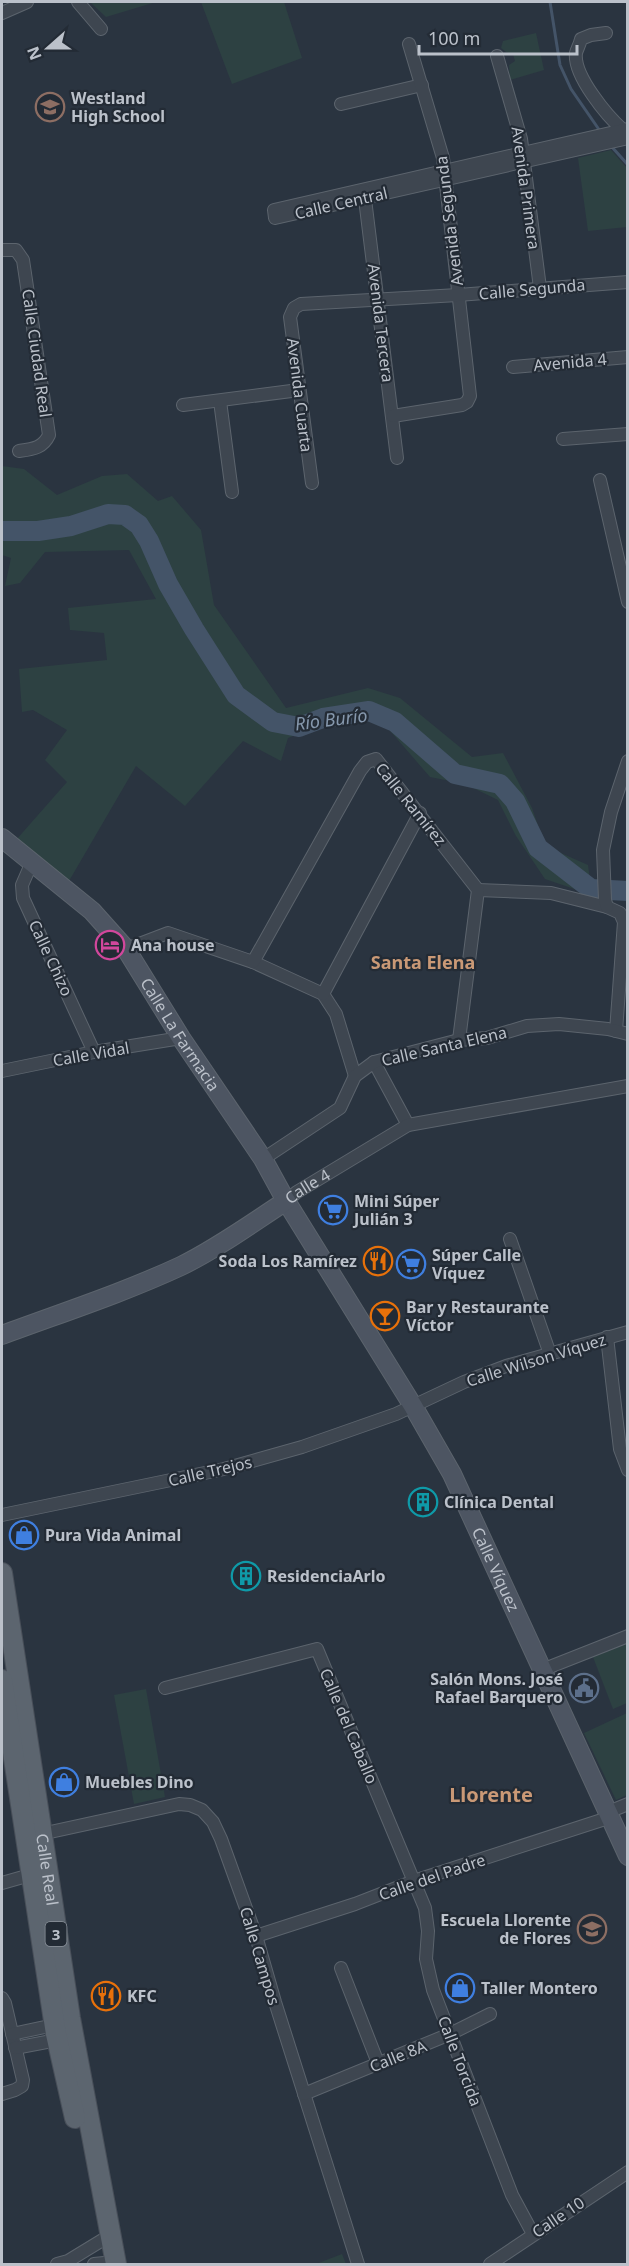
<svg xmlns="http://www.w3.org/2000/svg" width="629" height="2266" font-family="'Noto Sans',sans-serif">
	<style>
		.green { fill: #2d4142 }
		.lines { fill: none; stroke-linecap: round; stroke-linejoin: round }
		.stream { stroke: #445468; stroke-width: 3 }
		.river { stroke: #445468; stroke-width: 20 }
		.street-casing { stroke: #5c646d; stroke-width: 14 }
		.secondary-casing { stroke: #5c646d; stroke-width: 20 }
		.primary-casing { stroke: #484f59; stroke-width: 22 }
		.street { stroke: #3e4650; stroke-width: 12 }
		.secondary { stroke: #4d5562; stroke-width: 18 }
		.primary { stroke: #5c656f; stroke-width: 20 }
		.labels { text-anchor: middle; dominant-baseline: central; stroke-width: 4.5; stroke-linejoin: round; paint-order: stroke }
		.shield { fill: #232b35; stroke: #8d949d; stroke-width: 1.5 }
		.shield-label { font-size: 15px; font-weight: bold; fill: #bbc1ca }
		.poi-label { font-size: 16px; font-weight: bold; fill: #bbc1ca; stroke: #232b35; text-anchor: start }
		.street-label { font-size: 16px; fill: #bbc1ca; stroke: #232b35 }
		.water-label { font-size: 18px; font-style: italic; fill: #8698ad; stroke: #232b35 }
		.neighbourhood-label { font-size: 18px; font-weight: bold; fill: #ca9976; stroke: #232b35 }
		.quarter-label { font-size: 20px; font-weight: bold; fill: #ca9976; stroke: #232b35 }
	</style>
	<rect width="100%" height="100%" fill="#2a3440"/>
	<g class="green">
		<polygon points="90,2 156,2 106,17"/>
		<polygon points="201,2 284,2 302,58 232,84"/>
		<polygon points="536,33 544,70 510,80 509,65 515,61 513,54 506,52 501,48 503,41"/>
		<polygon points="611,150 627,168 627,227 588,231 578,158"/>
		<polygon points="2,466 24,469 57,495 102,476 127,474 158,501 172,496 201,530 214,605 286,708 368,688 400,698 472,757 503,753 532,808 545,846 588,865 592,895 545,879 516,836 498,800 465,784 430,777 385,725 363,713 347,715 288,738 281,761 243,741 185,806 136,766 69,881 16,840 67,782 45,760 67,730 33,710 22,712 19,669 107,660 104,633 70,630 68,608 156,599 129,550 45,552 20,583 5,586 11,558 2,555"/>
		<polygon points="627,1644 627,1703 613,1709 593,1657"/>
		<polygon points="146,1689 165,1797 134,1804 114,1695"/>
		<polygon points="627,1713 627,1795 616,1800 584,1733"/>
		<polygon points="342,2254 346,2264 316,2264"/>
	</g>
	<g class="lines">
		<g class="stream">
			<polyline points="550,2 560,65 571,89 600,131"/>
			<polyline points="611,146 628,165"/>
		</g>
		<polyline class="river" points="2,531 38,531 71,526 108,514 125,515 139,525 149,541 168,584 194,629 236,695 273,722 299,727 323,718 369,711 395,722 455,774 500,784 515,801 538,848 591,889 628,891"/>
		<g class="street-casing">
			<g id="street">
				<polyline points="78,2 101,29"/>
				<polyline points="2,13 27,2"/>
				<path d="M606 33 591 35 581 39C580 44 577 49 576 53 573 75 607 116 623 130"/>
				<polyline points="497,56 521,139 540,288"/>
				<polyline points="341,104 422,85"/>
				<polyline points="628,129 274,210 275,218 628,138"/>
				<polyline points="364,191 397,458"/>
				<path d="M2 250H16L23 260 49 435C43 448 33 449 19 451"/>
				<polyline points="513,367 628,357"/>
				<polyline points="220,401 232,492"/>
				<polyline points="183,405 299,390"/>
				<polyline points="393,416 462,405 467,402 470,396 443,158 409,44"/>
				<polyline points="563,439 628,434"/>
				<polyline points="600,480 628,602"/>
				<polyline points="312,483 290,317 294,308 301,304 458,295 628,282"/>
				<polyline points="32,862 22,885 23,898 94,1052"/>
				<polyline points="478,890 551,893 607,907 620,913 624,922 616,1031"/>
				<polyline points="607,907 605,900 603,850 611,812 628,761"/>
				<polyline points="126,949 168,933 253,962 323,994 336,1014 355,1076"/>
				<polyline points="253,962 360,771 367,762 376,759 478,890 459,1040"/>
				<polyline points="323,994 420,813"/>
				<polyline points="374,1062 408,1125"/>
				<polyline points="2,1071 94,1052 181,1038"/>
				<polyline points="263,1159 340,1108 355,1076 374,1062 459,1040 487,1038 527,1026 559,1024 608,1029 628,1034"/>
				<path id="s1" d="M286 1201 297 1192 408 1125 628 1086"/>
				<polyline points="510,1239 550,1354"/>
				<polyline points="607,1337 620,1449 628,1470"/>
				<polyline points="2,1515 224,1469 302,1447 396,1414 464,1382 506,1366 628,1332"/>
				<polyline points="542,1670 628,1636"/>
				<polyline points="165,1688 317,1649 425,1908 428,1931 426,1959 433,1990 512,2195 533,2234"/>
				<polyline points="606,1813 628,1804"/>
				<polyline points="41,1834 179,1804 190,1805 202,1810 213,1822 221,1839 256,1936 275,2002 358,2264"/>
				<polyline points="2,1883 30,1875"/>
				<polyline points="256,1936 355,1904 414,1881 608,1818"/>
				<polyline points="341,1968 378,2063"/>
				<polyline points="2,1998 5,2003 23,2080 22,2086 15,2090 2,2094"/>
				<polyline points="12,2034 54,2025"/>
				<polyline points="15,2048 57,2040"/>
				<polyline points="304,2094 450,2034 490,2014"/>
				<polyline points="57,2264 68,2261 109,2236"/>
				<polyline points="94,2264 115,2262"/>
				<polyline points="490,2264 628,2172"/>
			</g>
		</g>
		<g class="secondary-casing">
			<g id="secondary">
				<path id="s2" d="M2 838 92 911 126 949 181 1038 263 1159 286 1201 413 1406 452 1474 628 1856"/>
				<path d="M2 1335C61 1313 123 1293 181 1266 218 1248 252 1223 286 1201"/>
			</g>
		</g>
		<g class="primary-casing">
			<g id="primary">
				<path id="s3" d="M2 1573 70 2018 116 2264"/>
				<polyline points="2,1680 56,2034 75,2118"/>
			</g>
		</g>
		<use href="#street" class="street"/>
		<use href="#secondary" class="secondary"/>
		<use href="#primary" class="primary"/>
	</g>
	<defs>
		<g id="school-ring" transform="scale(1.5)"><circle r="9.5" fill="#232b35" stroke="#8d6e63" stroke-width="1.5"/><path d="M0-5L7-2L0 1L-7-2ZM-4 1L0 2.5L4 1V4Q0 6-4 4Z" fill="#8d6e63"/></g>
		<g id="hotel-ring" transform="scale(1.5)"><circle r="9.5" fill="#232b35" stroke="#d1479c" stroke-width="1.5"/><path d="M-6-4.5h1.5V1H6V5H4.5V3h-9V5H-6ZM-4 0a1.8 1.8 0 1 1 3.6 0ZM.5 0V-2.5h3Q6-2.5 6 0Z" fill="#d1479c"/></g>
		<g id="supermarket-ring" transform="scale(1.5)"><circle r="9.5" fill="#232b35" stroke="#3f7fe0" stroke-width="1.5"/><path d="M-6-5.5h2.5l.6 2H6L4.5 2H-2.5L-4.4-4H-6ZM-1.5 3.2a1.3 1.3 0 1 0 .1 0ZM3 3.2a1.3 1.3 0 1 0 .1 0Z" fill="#3f7fe0"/></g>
		<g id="restaurant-ring" transform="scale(1.5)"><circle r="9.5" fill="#232b35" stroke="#e8710a" stroke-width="1.5"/><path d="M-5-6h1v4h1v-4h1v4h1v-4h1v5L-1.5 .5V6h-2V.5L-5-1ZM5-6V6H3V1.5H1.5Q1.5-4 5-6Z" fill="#e8710a"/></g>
		<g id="bar-ring" transform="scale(1.5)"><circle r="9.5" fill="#232b35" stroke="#e8710a" stroke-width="1.5"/><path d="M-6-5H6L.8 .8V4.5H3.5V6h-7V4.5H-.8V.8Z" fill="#e8710a"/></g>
		<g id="building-ring" transform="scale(1.5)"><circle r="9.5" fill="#232b35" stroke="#0f9aa8" stroke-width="1.5"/><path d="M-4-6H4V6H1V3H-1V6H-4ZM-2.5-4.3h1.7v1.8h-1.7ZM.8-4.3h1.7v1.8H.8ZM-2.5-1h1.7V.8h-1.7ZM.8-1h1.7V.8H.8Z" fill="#0f9aa8"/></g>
		<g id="shop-ring" transform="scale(1.5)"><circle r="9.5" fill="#232b35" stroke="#3f7fe0" stroke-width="1.5"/><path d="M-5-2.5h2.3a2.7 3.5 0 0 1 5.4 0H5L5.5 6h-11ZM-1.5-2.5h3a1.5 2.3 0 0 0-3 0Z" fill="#3f7fe0"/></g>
		<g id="civic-ring" transform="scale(1.5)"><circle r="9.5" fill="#232b35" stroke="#5c6f8a" stroke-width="1.5"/><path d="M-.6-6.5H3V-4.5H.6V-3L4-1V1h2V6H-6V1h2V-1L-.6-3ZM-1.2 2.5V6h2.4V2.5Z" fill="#5c6f8a"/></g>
	</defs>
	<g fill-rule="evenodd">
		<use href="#school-ring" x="50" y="107"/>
		<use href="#hotel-ring" x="110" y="945"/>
		<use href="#supermarket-ring" x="333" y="1210"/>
		<use href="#restaurant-ring" x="378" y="1261"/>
		<use href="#supermarket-ring" x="411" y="1264"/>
		<use href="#bar-ring" x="385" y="1316"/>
		<use href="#building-ring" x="423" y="1502"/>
		<use href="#shop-ring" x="24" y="1535"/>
		<use href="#building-ring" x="246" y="1576"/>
		<use href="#civic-ring" x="584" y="1688"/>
		<use href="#shop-ring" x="64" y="1782"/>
		<use href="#school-ring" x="592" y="1929"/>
		<use href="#shop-ring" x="460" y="1988"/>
		<use href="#restaurant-ring" x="106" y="1996"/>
	</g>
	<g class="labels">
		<rect class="shield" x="45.5" y="1922" width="21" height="24" rx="4.5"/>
		<g class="shield-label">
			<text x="56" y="1934">3</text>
		</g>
		<g class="poi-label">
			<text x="71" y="98">Westland<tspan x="71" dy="18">High School</tspan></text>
			<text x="131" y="945">Ana house</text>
			<text x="354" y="1201">Mini Súper<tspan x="354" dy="18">Julián 3</tspan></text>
			<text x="432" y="1255">Súper Calle<tspan x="432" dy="18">Víquez</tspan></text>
			<text x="357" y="1261" text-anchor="end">Soda Los Ramírez</text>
			<text x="406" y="1307">Bar y Restaurante<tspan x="406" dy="18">Víctor</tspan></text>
			<text x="444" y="1502">Clínica Dental</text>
			<text x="45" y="1535">Pura Vida Animal</text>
			<text x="267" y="1576">ResidenciaArlo</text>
			<text x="563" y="1679" text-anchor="end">Salón Mons. José<tspan x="563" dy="18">Rafael Barquero</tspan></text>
			<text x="85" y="1782">Muebles Dino</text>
			<text x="571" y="1920" text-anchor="end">Escuela Llorente<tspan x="571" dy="18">de Flores</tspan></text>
			<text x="481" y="1988">Taller Montero</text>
			<text x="127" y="1996">KFC</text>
		</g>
		<g class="street-label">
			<text transform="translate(526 188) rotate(82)">Avenida Primera</text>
			<text transform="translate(341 203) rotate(-13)">Calle Central</text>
			<text transform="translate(449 221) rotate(-97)">Avenida Segunda</text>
			<text transform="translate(532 289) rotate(-5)">Calle Segunda</text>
			<text transform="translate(381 323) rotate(83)">Avenida Tercera</text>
			<text transform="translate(37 353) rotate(82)">Calle Ciudad Real</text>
			<text transform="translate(570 362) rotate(-5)">Avenida 4</text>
			<text transform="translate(300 395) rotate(83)">Avenida Cuarta</text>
			<text transform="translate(411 804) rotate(51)">Calle Ramírez</text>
			<text transform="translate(51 958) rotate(65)">Calle Chizo</text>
			<text stroke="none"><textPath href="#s2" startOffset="268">Calle La Farmacia</textPath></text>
			<text transform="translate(444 1046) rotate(-13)">Calle Santa Elena</text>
			<text transform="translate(91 1054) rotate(-10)">Calle Vidal</text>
			<text stroke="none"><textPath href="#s1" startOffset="26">Calle 4</textPath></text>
			<text transform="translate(536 1360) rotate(-17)">Calle Wilson Víquez</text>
			<text transform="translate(210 1471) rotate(-13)">Calle Trejos</text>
			<text stroke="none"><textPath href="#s2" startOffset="890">Calle Víquez</textPath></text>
			<text transform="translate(349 1726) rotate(67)">Calle del Caballo</text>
			<text stroke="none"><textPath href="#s3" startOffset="300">Calle Real</textPath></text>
			<text transform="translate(432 1877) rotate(-19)">Calle del Padre</text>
			<text transform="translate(260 1956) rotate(73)">Calle Campos</text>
			<text transform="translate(398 2056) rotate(-22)">Calle 8A</text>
			<text transform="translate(460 2061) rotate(69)">Calle Torcida</text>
			<text transform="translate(558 2217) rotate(-34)">Calle 10</text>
		</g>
		<g class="water-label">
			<text transform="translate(331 719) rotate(-7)">Río Burío</text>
		</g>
		<g class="neighbourhood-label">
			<text x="423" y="962">Santa Elena</text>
		</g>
		<g class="quarter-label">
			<text x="491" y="1794">Llorente</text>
		</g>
	</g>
	<rect width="629" height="2266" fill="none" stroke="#bbc1ca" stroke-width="6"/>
	<g transform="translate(48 48) rotate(249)" stroke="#232b35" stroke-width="4.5" paint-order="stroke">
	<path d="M0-4.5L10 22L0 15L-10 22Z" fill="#bbc1ca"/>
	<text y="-9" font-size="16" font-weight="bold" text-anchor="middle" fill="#bbc1ca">N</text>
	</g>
	<path d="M419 45v9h158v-9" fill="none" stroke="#bbc1ca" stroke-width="3"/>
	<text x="428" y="45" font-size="18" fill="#bbc1ca" stroke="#232b35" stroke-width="4.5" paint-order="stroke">100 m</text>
</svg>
